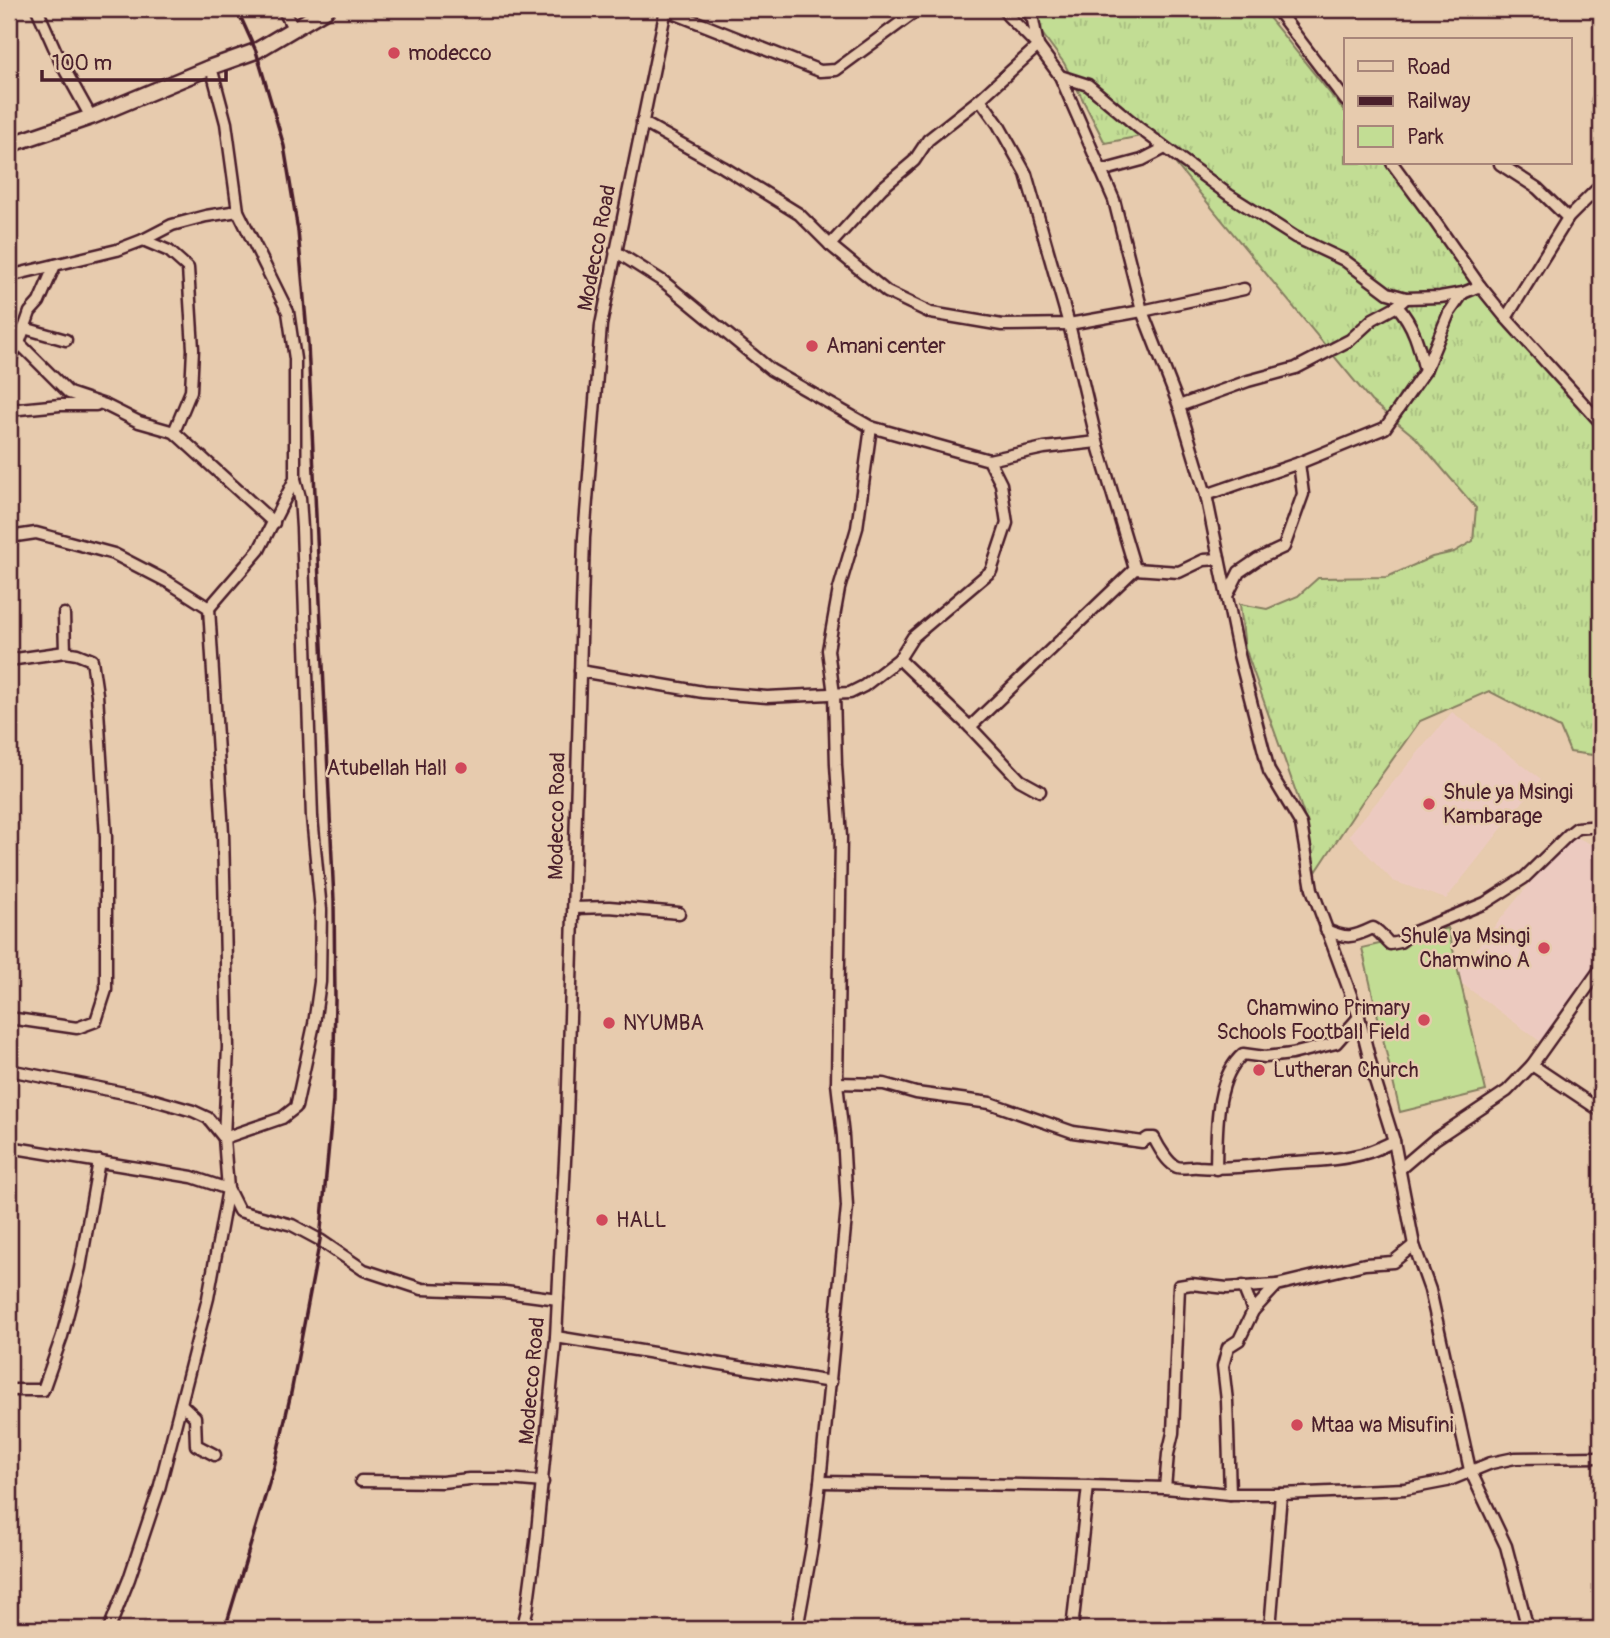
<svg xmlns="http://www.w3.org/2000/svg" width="1610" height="1638" font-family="Pangolin,sans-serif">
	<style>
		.built { fill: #eccac0 }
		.grass { fill: url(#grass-tufts); stroke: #867e60; stroke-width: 2 }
		.park { fill: #c2dd94; stroke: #867e60; stroke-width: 2 }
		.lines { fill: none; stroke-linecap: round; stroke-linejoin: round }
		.street-casing { stroke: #4a1f2b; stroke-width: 15 }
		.secondary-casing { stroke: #4a1f2b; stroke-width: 19 }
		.street { stroke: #e7cbae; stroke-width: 10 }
		.secondary { stroke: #e7cbae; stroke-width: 14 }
		.rail { stroke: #4a1f2b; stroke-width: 3.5 }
		.poi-dot { fill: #d1495b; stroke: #e7cbae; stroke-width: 2.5 }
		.labels { text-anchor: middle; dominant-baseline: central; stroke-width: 5; stroke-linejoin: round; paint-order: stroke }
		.poi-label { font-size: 21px; fill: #4a1f2b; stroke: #e7cbae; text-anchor: start }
		.street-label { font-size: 21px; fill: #4a1f2b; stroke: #e7cbae }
	</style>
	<defs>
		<pattern id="grass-tufts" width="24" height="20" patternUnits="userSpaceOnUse" patternTransform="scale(1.75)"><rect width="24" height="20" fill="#c2dd94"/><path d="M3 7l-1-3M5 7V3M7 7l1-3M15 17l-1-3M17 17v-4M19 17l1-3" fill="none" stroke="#a8bd80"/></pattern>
	</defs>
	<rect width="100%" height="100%" fill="#e7cbae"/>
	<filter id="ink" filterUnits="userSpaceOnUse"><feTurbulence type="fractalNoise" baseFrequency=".0143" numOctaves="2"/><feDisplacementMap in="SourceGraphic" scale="14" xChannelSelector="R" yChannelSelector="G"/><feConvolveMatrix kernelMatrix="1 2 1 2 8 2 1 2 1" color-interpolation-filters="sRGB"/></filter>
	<g filter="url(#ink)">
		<g class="built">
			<polygon points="1452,712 1541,779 1446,899 1393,881 1349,835"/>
			<polygon points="1570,834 1601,849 1601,962 1545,1045 1453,977"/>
		</g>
		<polygon class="grass" points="1024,9 1262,9 1346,113 1346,163 1385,163 1599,429 1601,433 1601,756 1570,752 1560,728 1489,691 1420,721 1362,802 1316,872 1303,812 1245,648 1240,604 1267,609 1298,596 1318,578 1387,577 1432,557 1454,552 1473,541 1476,508 1416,438 1371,401 1151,134 1105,143 1064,63"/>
		<polygon class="park" points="1448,928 1486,1091 1400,1112 1362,948"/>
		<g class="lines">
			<g class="street-casing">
				<g id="street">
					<polyline points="37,9 61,63 91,117"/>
					<polyline points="283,9 293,28"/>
					<polyline points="1003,9 1008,16 1038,46 1060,76 1114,200 1142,311 1179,406 1206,495 1239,655 1269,771 1301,824 1312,889 1359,1017 1374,1077 1394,1141 1414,1245 1430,1290 1470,1470 1506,1546 1528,1629"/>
					<polyline points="1276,9 1346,101"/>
					<polyline points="666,10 820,71 836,70 919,9"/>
					<polyline points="1060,76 1088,85 1139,128 1229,195 1295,237 1344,260 1388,293 1406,298 1440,297 1463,293 1480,286"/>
					<polyline points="1598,100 1601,102"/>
					<polyline points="642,122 723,167 799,214 830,245 887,292 931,313 1002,325 1069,324 1142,311 1244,289"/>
					<polyline points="1392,163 1431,216 1480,286 1506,318 1601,423"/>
					<polyline points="1500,164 1537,188 1568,218"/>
					<polyline points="1101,171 1142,160 1165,148"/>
					<polyline points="143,240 169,251 188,268 193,349 191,391 174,432"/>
					<polyline points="830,245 882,188 914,161 928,140 980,99 1038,46 1033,20 1027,9"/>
					<polyline points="9,276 117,250 143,240 172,225 206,216 238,211"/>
					<path d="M1397 306C1414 325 1419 346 1425 371"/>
					<polyline points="1506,318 1568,218 1601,185"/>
					<polyline points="24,328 66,340"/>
					<polyline points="9,329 19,343 69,393 105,405 139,422 174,432 274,523"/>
					<polyline points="9,361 19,343 30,312 39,302 55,265"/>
					<polyline points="1179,406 1248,381 1296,368 1350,340 1373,319 1397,306 1406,298"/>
					<polyline points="9,410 60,405 96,405"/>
					<polyline points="989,460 1044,448 1097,442"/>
					<polyline points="1206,495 1299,463 1385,428 1425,371 1449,313 1463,293"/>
					<polyline points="9,537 36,533 114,554 168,582 209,608 223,833 228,1047 224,1138 228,1189 208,1298 159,1489 129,1579 109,1629"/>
					<polyline points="1135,569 1179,572 1204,560 1219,559"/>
					<polyline points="1228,594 1239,572 1258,559 1284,547 1303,494 1299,463"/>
					<polyline points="209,608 259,550 295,479 295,359 288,312 238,211 226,123 211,67"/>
					<polyline points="64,614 65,652"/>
					<polyline points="899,659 970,727 1135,569 1097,442 1069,324 1026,174 998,124 980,99"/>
					<polyline points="9,660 65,652 77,654 92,660 97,694 106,837 106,990 96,1021 77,1028 9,1018"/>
					<polyline points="580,671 703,692 767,697 850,693 864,686 899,659 913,637 991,571 1007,523 1001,484 989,460 871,427 771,370 664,282 615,251"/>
					<polyline points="970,727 1020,780 1040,791"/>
					<polyline points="574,908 609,907 679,913"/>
					<path d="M1326 930C1347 939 1352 938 1373 928 1381 932 1383 938 1390 944L1400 942 1412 933 1485 903 1524 878 1568 835 1577 828 1601 826"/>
					<polyline points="1532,1065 1601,1111"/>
					<polyline points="9,1070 144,1097 193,1111 208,1118 224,1138 282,1118 296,1107 314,1024 320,982 321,910 312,817 302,528 300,498 295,479"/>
					<path d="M837 1083 884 1084 916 1093 990 1103 1073 1132 1142 1142 1148 1138H1154C1158 1146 1168 1164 1177 1167 1183 1169 1191 1166 1198 1167 1225 1169 1251 1166 1278 1163 1308 1161 1341 1161 1369 1152 1378 1149 1386 1145 1394 1141"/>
					<polyline points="9,1147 192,1177 228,1189 239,1211 292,1225 320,1240 364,1270 422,1289 505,1292 558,1299"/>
					<path d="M1216 1169C1217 1133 1214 1079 1243 1054L1265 1057 1292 1054 1336 1043 1359 1017"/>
					<polyline points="1400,1169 1435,1139 1507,1091 1532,1065 1601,968"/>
					<polyline points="1243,1286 1253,1311"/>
					<polyline points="556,1337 831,1382"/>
					<polyline points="9,1390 43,1390 62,1336 80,1268 99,1161"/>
					<polyline points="181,1404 195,1417 196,1445 215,1455"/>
					<polyline points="361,1481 442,1482 469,1479 509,1479 543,1482"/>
					<polyline points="820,1482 1088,1486 1165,1488 1230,1494 1281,1494 1405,1489 1447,1481 1491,1463 1515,1458 1601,1457"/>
					<polyline points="1165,1488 1168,1454 1173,1433 1179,1286 1191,1284 1227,1288 1277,1285"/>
					<polyline points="1230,1494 1227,1401 1223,1366 1228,1347 1239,1340 1253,1311 1277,1285 1365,1264 1393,1262 1414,1245"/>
					<polyline points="522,1629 527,1610 536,1542 556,1337 567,1121 584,538 601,325 666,9"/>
					<polyline points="797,1629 812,1547 820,1482 847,1207 843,1136 837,1083 841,837 836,765 834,694 828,650 839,589 857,528 871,427"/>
					<polyline points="1072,1629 1088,1486"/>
					<polyline points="1270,1629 1281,1494"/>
				</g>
			</g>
			<g class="secondary-casing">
				<polyline id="secondary" points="9,145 91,117 211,67 256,51 327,9"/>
			</g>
			<use href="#street" class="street"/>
			<use href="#secondary" class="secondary"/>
			<polyline class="rail" points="225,1629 274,1467 291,1393 320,1240 333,1101 335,1000 334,901 308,344 298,231 284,146 256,51 237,9"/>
		</g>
	</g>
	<g class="poi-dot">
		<circle cx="394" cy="53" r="7"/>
		<circle cx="812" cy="346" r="7"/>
		<circle cx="461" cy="768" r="7"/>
		<circle cx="1429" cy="804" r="7"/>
		<circle cx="1544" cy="948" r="7"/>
		<circle cx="1424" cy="1020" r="7"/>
		<circle cx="609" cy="1023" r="7"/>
		<circle cx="1259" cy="1070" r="7"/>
		<circle cx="602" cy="1220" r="7"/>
		<circle cx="1297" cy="1425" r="7"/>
	</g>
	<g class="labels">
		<g class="poi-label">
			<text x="408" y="53">modecco</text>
			<text x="826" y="346">Amani center</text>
			<text x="447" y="768" text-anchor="end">Atubellah Hall</text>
			<text x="1443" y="792">Shule ya Msingi<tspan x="1443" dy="24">Kambarage</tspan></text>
			<text x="1530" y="936" text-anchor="end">Shule ya Msingi<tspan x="1530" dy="24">Chamwino A</tspan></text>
			<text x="1410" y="1008" text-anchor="end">Chamwino Primary<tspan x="1410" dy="24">Schools Football Field</tspan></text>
			<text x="623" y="1023">NYUMBA</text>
			<text x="1273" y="1070">Lutheran Church</text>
			<text x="616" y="1220">HALL</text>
			<text x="1311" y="1425">Mtaa wa Misufini</text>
		</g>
		<g class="street-label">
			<text transform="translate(597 248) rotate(-79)">Modecco Road</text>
			<text transform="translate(557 816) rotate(-89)">Modecco Road</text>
			<text transform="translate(532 1381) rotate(-85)">Modecco Road</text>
		</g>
	</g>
	<rect width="1610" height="1638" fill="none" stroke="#e7cbae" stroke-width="35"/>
	<rect x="18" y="18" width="1575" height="1603" fill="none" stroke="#4a1f2b" stroke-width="2.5" filter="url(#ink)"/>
	<rect x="1344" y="38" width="228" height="126" fill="#e7cbae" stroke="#a8867a" stroke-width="2"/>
	<rect x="1358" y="61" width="35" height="10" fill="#e7cbae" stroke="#a8867a" stroke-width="2"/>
	<text x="1407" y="74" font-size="21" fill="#4a1f2b">Road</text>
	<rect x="1358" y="96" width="35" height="10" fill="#4a1f2b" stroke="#a8867a" stroke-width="2"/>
	<text x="1407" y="108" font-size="21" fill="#4a1f2b">Railway</text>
	<rect x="1358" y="126" width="35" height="21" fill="#c2dd94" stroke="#a8867a" stroke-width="2"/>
	<text x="1407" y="144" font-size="21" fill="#4a1f2b">Park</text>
	<path d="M42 70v10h184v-10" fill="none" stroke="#4a1f2b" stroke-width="3.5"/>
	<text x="52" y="70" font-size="21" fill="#4a1f2b" stroke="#e7cbae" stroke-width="5" paint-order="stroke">100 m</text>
</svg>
